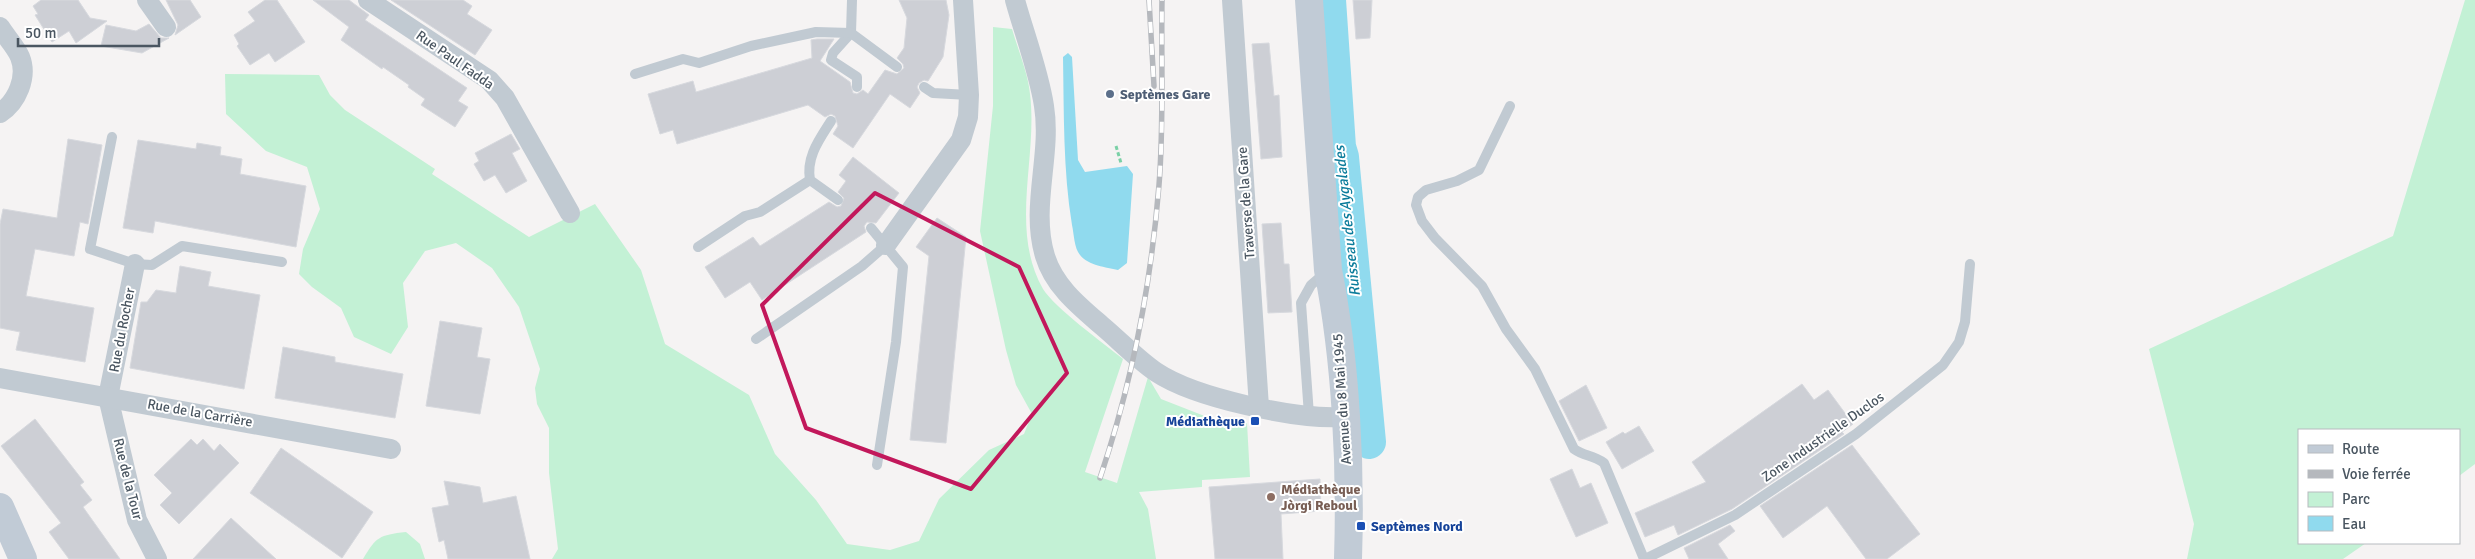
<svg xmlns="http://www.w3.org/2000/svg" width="2475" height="559" font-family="Signika,sans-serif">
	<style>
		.green { fill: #c3f1d5 }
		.water { fill: #90daee }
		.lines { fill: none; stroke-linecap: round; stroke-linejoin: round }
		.river { stroke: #90daee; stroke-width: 34 }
		.building { fill: #cdcfd5; stroke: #d7d9de }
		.path { stroke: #7ad0a6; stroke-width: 3; stroke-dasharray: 4 2.5; stroke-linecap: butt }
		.service { stroke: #c1cad2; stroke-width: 10 }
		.minor { stroke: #c1cad2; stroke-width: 20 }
		.secondary { stroke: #c1cbd6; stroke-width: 28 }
		.rail-casing { stroke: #b5b8bd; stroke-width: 5.5 }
		.rail { stroke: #fff; stroke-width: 4; stroke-dasharray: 11; stroke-linecap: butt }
		.marked { fill: none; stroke: #c2185b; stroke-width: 4; stroke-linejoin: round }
		.service-dot { fill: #5c6f8a; stroke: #fff; stroke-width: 2 }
		.transit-dot { fill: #1a4fb4; stroke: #fff; stroke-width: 2 }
		.education-dot { fill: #8d6e63; stroke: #fff; stroke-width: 2 }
		.labels { text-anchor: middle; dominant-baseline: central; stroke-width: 4; stroke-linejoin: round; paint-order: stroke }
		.street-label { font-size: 14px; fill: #4a5661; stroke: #fff }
		.service-label { font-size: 14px; font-weight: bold; fill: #4e5e75; stroke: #fff; text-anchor: start }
		.transit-label { font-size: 14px; font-weight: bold; fill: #164399; stroke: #fff; text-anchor: end }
		.education-label { font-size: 14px; font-weight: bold; fill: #785e54; stroke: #fff; text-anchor: start }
		.water-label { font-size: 15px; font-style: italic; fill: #0c7c9b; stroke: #fff }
	</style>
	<rect width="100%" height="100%" fill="#f5f3f3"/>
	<g class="green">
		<polygon points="2465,0 2475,0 2475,464 2459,476 2459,430 2299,430 2299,543 2366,543 2343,559 2187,559 2194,524 2149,349 2393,236"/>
		<path d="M993 27 1012 29C1018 50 1028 73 1030 94 1038 158 1009 229 1043 289 1055 308 1103 343 1123 359L1085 472 1117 483 1148 377 1161 399 1225 424 1247 423 1250 477 1202 480V487L1139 492 1148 509 1156 559H552L558 549 549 473V428L537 404 535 388 540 369 519 307 492 268 456 243 425 251 403 283 408 327 391 354 354 337 341 308 312 287 299 274 303 249 320 209 307 167 266 151 226 114 225 74 319 75 330 95 345 110 435 169 432 174 529 237 595 204 641 270 665 344 749 395 775 454 816 500 847 544 890 550 919 541 939 499 989 450 1024 434 1032 414 1016 385 1006 350 980 231 993 106Z"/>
		<path d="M406 532 420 544 425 559H363C376 537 379 535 406 532Z"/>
	</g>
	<path class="water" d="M1068 53 1072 57 1078 160 1085 172 1127 166 1133 174 1127 263 1118 270C1106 267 1089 266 1080 255 1074 248 1074 234 1072 225 1063 170 1064 113 1063 57Z"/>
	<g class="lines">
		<polyline class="river" points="1329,0 1339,147 1342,157 1369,442"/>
	</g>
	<g class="building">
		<polygon points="41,0 78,0 90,18 107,21 76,43 69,31 52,42 35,15 38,14 33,6"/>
		<polygon points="166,0 190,0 201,17 175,35 178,25"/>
		<polygon points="265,0 277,0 305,42 275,62 269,53 250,65 237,46 239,44 234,35 255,21 248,12"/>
		<polygon points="313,0 349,0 369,15 365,20 467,88 458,101 468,107 455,127 421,105 425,99 408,87 409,85 383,67 382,69 341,40 349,27"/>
		<polygon points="391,0 463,0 472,6 467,14 492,30 475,55"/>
		<polygon points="899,0 946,0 949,15 943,57 928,81 924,80 919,83 917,87 920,93 910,108 890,94 853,148 833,134 838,126 835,116 831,114 825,117 808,105 677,144 673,130 660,134 648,94 693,81 696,92 812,58 811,40 817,39 834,39 820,61 850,82 853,93 857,94 863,90 868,94 885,70 897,74 904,68 903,64 897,58 904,48 907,18"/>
		<polygon points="1353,0 1372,0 1370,38 1356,39"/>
		<polygon points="149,24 161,38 169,38 142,53 101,46 106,25 136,31"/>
		<polygon points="1269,43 1274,96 1279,95 1282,157 1261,159 1252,44"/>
		<polygon points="511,134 520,149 512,153 527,181 506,193 495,175 484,181 474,164 479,161 475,153"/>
		<polygon points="68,139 102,145 88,224 80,222 74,256 35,249 26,296 94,308 85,362 16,350 20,332 0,328 0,224 3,209 57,218"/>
		<polygon points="138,140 196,149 197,143 221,147 220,155 242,159 240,174 306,186 296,247 155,221 153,233 123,228"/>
		<polygon points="853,157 899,193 876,223 867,222 864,226 866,232 762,300 750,282 725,298 705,267 753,237 760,246 829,202 837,207 841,206 844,198 838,192 846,181 839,175"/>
		<polygon points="937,218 966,237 946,443 910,440 929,256 916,247"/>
		<polygon points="1281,223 1284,264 1289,264 1292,312 1268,313 1262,224"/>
		<polygon points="180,266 211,272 208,286 260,295 244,389 130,368 141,302 147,302 156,290 176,293"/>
		<polygon points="440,321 482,328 477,357 490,359 480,414 426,406"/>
		<polygon points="283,347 335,357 335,362 403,374 395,418 275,398"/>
		<polygon points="1802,384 1814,400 1828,390 1853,424 1842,432 1844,434 1732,509 1678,535 1674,525 1645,537 1635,513 1706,482 1692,462"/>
		<polygon points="1586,385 1607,428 1579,441 1559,401"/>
		<polygon points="35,419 84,482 80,485 92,500 83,507 120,559 69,559 49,532 61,523 1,446"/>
		<polygon points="1639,426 1654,451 1622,469 1606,442 1623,432 1625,434"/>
		<polygon points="191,439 197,445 203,439 214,451 220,444 239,463 179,524 160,505 172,493 154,475"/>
		<polygon points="1852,445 1920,534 1887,559 1866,559 1827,506 1783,538 1760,506"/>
		<polygon points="281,448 373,512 342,558 250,493"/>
		<polygon points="1572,469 1580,488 1591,483 1608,523 1576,537 1550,479"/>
		<polygon points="1320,479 1321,511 1281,514 1283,559 1215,559 1209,487"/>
		<polygon points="444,481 480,487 483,503 516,496 530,559 448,559 444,540 439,542 432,508 449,505"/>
		<polygon points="231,518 276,559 193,559"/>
		<polygon points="1730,525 1735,531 1718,544 1728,559 1689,559 1684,548"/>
	</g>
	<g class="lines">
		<polyline class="path" points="1116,146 1121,163"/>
		<g class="service">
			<polyline points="852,0 851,33 833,53 831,60 857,77 857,87"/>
			<polyline points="635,74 683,59 699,63 751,46 816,32 851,33 897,67"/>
			<polyline points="924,87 933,93 969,95"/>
			<path d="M1510 106 1479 170 1457 181 1426 190 1418 197 1416 205 1422 221 1435 238 1482 286 1506 329 1535 369 1574 449C1585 457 1592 454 1604 463L1644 559"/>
			<path d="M831 121C819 140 806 157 810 180L838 200"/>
			<polyline points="112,137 90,249 135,264 152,265 182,246 282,262"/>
			<polyline points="871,228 903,267 896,342 877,465"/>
			<polyline points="698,247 745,216 760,212 810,180"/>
			<polyline points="756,339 862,266 886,245"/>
			<polyline points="1309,415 1301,303 1311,285 1325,273"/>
			<polyline points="1645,559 1735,515 1856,434 1943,365 1959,342 1965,322 1970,264"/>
		</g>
		<g class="minor">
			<polyline points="147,0 166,27"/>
			<polyline points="368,0 489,80 505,98 570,213"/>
			<path d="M1015 0C1024 33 1039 72 1044 106 1052 155 1030 207 1045 256 1054 286 1079 306 1101 325 1119 340 1137 359 1156 372 1195 398 1297 420 1344 417"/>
			<polyline points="1232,0 1259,407"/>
			<path d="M0 27C6 37 16 47 20 57 28 77 17 102 0 113"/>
			<polyline points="886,245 961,140 968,117 969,95 963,0"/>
			<polyline points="135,264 108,397 137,520 157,559"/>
			<polyline points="0,378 391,449"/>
		</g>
		<g class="secondary">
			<path d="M1309 0 1328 270C1346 361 1351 467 1348 559"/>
			<polyline points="0,507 23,559"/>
		</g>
		<g class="rail-casing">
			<g id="rail">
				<polyline points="1149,0 1154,86"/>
				<path d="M1100 478C1132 383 1151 285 1159 185 1164 124 1161 61 1162 0"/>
			</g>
		</g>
		<use href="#rail" class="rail"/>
	</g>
	<path class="marked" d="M875 193 1019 267 1067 373 971 489 806 428 762 305Z"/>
	<circle class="service-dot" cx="1110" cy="94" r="5"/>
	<g class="transit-dot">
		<rect x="1250" y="416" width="10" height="10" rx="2.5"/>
		<rect x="1356" y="521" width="10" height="10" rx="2.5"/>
	</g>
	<circle class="education-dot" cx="1271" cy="497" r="5"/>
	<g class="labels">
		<g class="street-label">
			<text transform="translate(455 60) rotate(35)">Rue Paul Fadda</text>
			<text transform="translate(1246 203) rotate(-94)">Traverse de la Gare</text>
			<text transform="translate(122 330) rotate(-79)">Rue du Rocher</text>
			<text transform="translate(1342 399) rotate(-94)">Avenue du 8 Mai 1945</text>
			<text transform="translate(200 413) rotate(10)">Rue de la Carrière</text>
			<text transform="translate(1823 437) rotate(-35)">Zone Industrielle Duclos</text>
			<text transform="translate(128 479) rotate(76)">Rue de la Tour</text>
		</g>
		<g class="service-label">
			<text x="1120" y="94">Septèmes Gare</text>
		</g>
		<g class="transit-label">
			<text x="1245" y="421">Médiathèque</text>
			<text x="1371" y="526" text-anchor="start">Septèmes Nord</text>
		</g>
		<g class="education-label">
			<text x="1281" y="489">Médiathèque<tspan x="1281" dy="16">Jòrgi Reboul</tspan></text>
		</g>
		<g class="water-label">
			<text transform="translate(1347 221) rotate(-96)">Ruisseau des Aygalades</text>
		</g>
	</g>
	<rect x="2298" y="429" width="162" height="115" fill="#ffffff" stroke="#b7bbc0"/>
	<rect x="2308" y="445" width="25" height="8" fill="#c1cbd6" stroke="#b7bbc0"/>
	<text x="2342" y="454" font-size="15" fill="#4a5661">Route</text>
	<rect x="2308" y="470" width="25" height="8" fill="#b5b8bd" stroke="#b7bbc0"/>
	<text x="2342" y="479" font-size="15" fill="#4a5661">Voie ferrée</text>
	<rect x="2308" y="492" width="25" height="15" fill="#c3f1d5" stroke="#b7bbc0"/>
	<text x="2342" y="504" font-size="15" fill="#4a5661">Parc</text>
	<rect x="2308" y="516" width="25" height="15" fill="#90daee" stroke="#b7bbc0"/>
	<text x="2342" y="529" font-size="15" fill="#4a5661">Eau</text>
	<path d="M18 38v8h141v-8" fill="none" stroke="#4a5661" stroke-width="2.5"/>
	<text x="25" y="38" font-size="15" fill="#4a5661" stroke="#ffffff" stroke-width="4" paint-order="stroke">50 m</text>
</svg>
